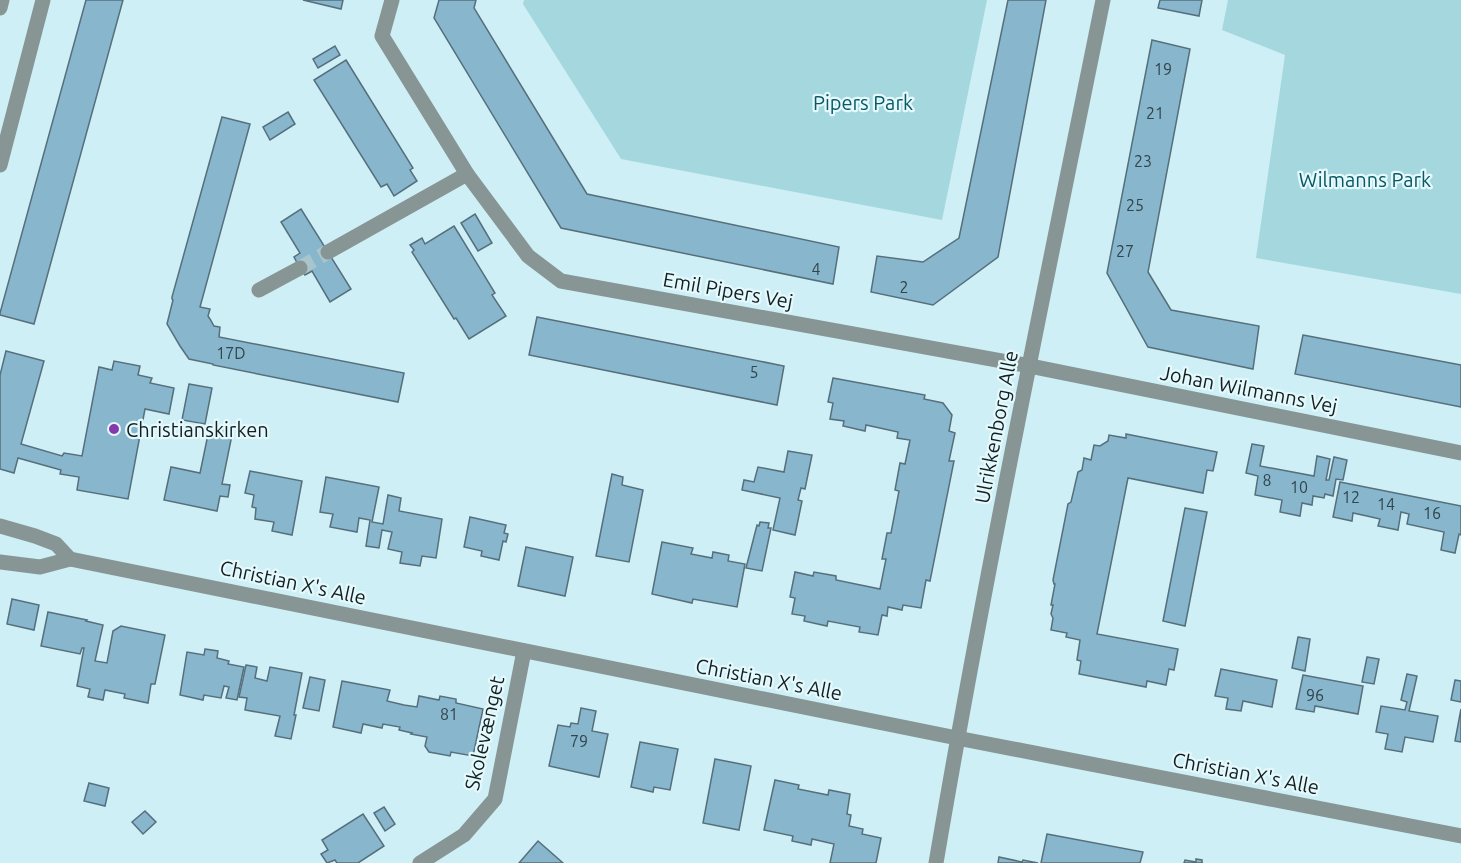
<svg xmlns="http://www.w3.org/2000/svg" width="1461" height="863" font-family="Ubuntu,sans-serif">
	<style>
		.green { fill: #a5d7df }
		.building { fill: #88b7cd; stroke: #566f7c; stroke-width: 1.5 }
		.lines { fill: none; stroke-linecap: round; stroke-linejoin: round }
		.minor-tunnel { stroke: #a8c5cb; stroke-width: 15; stroke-dasharray: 15 8; stroke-linecap: butt }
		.minor { stroke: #879694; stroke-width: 15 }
		.poi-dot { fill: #843aac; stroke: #e5f9fd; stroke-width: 2 }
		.labels { text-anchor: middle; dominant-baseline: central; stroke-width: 4.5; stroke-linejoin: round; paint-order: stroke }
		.number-label { font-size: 16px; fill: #30454c }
		.park-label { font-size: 20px; fill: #085964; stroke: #e5f9fd }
		.street-label { font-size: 20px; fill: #121f21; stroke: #e5f9fd }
		.poi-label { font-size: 20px; fill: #121f21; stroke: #e5f9fd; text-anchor: start }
	</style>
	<rect width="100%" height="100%" fill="#cdeff5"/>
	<g class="green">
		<polygon points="524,0 987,0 942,220 621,159 523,4"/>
		<polygon points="1228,0 1461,0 1461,294 1256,258 1285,55 1222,30"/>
	</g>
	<g class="building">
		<polygon points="86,0 123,0 34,324 0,315 0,313"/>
		<polygon points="303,0 343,0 341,9"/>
		<polygon points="439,0 476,0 474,8 587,194 839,247 833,284 561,228 434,18"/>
		<polygon points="1008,0 1046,0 998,257 933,305 871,292 877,256 923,262 959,238"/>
		<polygon points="1160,0 1202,0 1199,16 1158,8"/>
		<polygon points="1152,40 1190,49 1148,272 1171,310 1259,326 1253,369 1148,347 1107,273"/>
		<polygon points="335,46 340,55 318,68 313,59"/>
		<polygon points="346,60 413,168 410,170 417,181 394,196 387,184 381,187 314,80"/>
		<polygon points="288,112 295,124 270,140 263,127"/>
		<polygon points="222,117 250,124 200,307 210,309 208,316 210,319 214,326 220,327 219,337 404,373 398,402 213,365 213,364 189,359 180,346 167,324 173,300 172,299 172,297"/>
		<polygon points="301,209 351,289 330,302 312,271 305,275 300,268 294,257 300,253 281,222"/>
		<polygon points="475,214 492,243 478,251 461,223"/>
		<polygon points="454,226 495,293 492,295 506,316 469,339 456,318 454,319 412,252 414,250 410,245 422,238 425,244"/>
		<polygon points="537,317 784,366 777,405 529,355"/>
		<polygon points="1303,335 1461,365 1461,407 1295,374"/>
		<polygon points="6,351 44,361 21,444 62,456 64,453 82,456 99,367 112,370 114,361 140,366 138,375 152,378 150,383 174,388 169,414 145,409 128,499 77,490 79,477 60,474 61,470 18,458 14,473 0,469 0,375"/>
		<polygon points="833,378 925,395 924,399 943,403 952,415 949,431 955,433 949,461 954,461 930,581 926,580 921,608 903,605 902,610 888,607 887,616 882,615 878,635 859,632 860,627 828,621 827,626 804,621 805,616 792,614 795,598 790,597 795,572 813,576 814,572 836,576 836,580 880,589 886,559 882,559 887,533 891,533 899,491 895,490 900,463 905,464 910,440 897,438 898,432 866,425 865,431 843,426 844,421 830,419 833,403 828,402"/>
		<polygon points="189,384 212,388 205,424 182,420"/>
		<polygon points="210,425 233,430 222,484 230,485 228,497 220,496 217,511 164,500 171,467 200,473"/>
		<polygon points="1126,434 1217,452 1213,471 1207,470 1203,493 1128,478 1097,634 1178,649 1174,670 1169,669 1166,685 1147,681 1146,687 1079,674 1081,661 1077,660 1080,640 1066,637 1067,633 1051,630 1053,618 1051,614 1053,605 1051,605 1055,584 1054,584 1053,580 1068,504 1071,502 1078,472 1082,470 1084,458 1091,460 1094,445 1100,446 1108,441 1109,435 1126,438"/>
		<polygon points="1252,444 1264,446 1260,466 1314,476 1317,456 1330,459 1326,480 1329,480 1334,457 1347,460 1343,480 1336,479 1333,496 1325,494 1324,498 1313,496 1312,505 1302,503 1300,516 1280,512 1282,500 1255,495 1258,476 1246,473"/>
		<polygon points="788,451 812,455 805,489 801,488 798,500 802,501 795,535 773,530 780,498 742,490 744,480 754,482 758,467 784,472"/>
		<polygon points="250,471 302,481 292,535 272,531 274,522 255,519 256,508 252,507 254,495 245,493"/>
		<polygon points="612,474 623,477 622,485 643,490 629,562 596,556"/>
		<polygon points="326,477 379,487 372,522 383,524 388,495 401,498 399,511 442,519 436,558 422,556 420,566 400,563 402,552 388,549 392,532 382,530 379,548 366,546 370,520 359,518 357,532 330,527 333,514 320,512"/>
		<polygon points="1340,482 1461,506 1461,535 1459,534 1455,553 1441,550 1444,532 1407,524 1409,514 1401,512 1398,530 1378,526 1380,519 1367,516 1353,513 1352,521 1333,517"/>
		<polygon points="1185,508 1207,512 1185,626 1163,621"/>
		<polygon points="470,517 506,525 504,533 508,534 506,542 503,541 499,560 481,556 482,551 464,547"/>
		<polygon points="760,522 769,523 768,528 771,528 762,571 746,568 757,525 759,526"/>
		<polygon points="662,542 693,548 691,554 712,558 713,552 729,555 728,561 745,564 737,607 693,599 692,603 652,594"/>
		<polygon points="526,547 573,557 565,596 518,586"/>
		<polygon points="12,599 39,605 34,630 7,624"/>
		<polygon points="48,612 87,620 86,621 103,625 95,661 107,663 113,631 121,626 165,635 155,684 151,684 148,703 124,698 125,694 105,690 103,700 88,697 90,689 77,686 84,648 82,648 80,654 41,646"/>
		<polygon points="1298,637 1310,639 1305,671 1292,668"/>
		<polygon points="205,649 218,651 217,658 229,661 228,664 244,667 237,700 226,698 229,687 224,686 221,698 204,695 203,700 180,695 187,652 204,655"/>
		<polygon points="1367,657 1379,659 1374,684 1362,682"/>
		<polygon points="246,665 257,667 255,678 267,681 270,667 302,673 294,715 296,715 291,739 275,736 280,716 245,710 247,698 239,697"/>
		<polygon points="1221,669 1277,680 1272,707 1243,701 1241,711 1226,709 1228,698 1215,696"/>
		<polygon points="1407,674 1417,676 1409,711 1438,716 1433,742 1405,737 1402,752 1385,749 1388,734 1376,732 1381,706 1405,710 1407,702 1401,700"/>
		<polygon points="1303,675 1363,686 1358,714 1315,706 1314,712 1296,709"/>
		<polygon points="310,677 325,680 319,711 303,708"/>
		<polygon points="1455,680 1461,681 1461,702 1451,700"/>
		<polygon points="342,681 390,690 387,701 404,705 417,707 419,696 439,700 440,696 456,699 456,703 483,709 473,756 451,752 450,756 429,752 425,746 427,737 411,734 412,733 399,730 400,727 383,724 382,728 363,724 361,733 333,727"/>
		<polygon points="581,708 596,711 592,731 608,734 599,777 549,766 558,725 570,727 571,723 578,724"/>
		<polygon points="1461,709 1461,742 1455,741"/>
		<polygon points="640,742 678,749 670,790 654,787 653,792 631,787"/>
		<polygon points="715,759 751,766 739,830 703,823"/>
		<polygon points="775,780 799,785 798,789 828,795 829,790 850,794 847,814 851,815 849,826 863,829 862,834 881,838 876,863 830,863 834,844 812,839 811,845 792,841 793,836 764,830"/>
		<polygon points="89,783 109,788 105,806 84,801"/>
		<polygon points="384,807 395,824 385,831 374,813"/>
		<polygon points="145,811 156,822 143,834 132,822"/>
		<polygon points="363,814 384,846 358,863 337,863 335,860 327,863 321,854 328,850 322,840"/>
		<polygon points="1047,834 1143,852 1140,863 1041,863"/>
		<polygon points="538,841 563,863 519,863"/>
		<polygon points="999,857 1022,862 1023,860 1038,863 998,863"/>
		<polygon points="1196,859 1202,860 1202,863 1203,863 1184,863 1185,860 1196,862"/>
	</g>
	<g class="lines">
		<polyline class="minor-tunnel" points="300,268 328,252"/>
		<g class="minor">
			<polyline points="392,0 382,36 467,174 528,256 561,281 1030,366 1461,453"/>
			<polyline points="0,8 2,0"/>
			<polyline points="0,165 43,0"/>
			<polyline points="328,252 467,174"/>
			<polyline points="259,290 300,268"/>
			<polyline points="0,526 35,536 56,544 70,559"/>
			<polyline points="0,562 40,567 70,559 957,738 1461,836"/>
			<polyline points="420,863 464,835 495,799 524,651"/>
			<path d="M936 863C985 574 1045 287 1103 0"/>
		</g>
	</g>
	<circle class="poi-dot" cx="114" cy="429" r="6"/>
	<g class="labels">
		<g class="number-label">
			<text x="1163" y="69">19</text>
			<text x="1155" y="113">21</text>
			<text x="1143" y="161">23</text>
			<text x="1135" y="205">25</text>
			<text x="1125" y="251">27</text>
			<text x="816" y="269">4</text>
			<text x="904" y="287">2</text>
			<text x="231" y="353">17D</text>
			<text x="754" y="372">5</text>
			<text x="1267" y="480">8</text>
			<text x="1299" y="487">10</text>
			<text x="1351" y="497">12</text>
			<text x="1386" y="504">14</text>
			<text x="1432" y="513">16</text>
			<text x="1315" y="695">96</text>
			<text x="449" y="714">81</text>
			<text x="579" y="741">79</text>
		</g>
		<g class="park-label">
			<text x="863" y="102">Pipers Park</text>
			<text x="1365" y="179">Wilmanns Park</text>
		</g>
		<g class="street-label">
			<text transform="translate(728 290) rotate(10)">Emil Pipers Vej</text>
			<text transform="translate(1249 389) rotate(11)">Johan Wilmanns Vej</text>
			<text transform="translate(996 427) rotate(-79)">Ulrikkenborg Alle</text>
			<text transform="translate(293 582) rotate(12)">Christian X's Alle</text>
			<text transform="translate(769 679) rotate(11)">Christian X's Alle</text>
			<text transform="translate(484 733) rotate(-77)">Skolevænget</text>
			<text transform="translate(1246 773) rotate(11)">Christian X's Alle</text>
		</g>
		<g class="poi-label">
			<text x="126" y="429">Christianskirken</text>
		</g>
	</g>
</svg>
